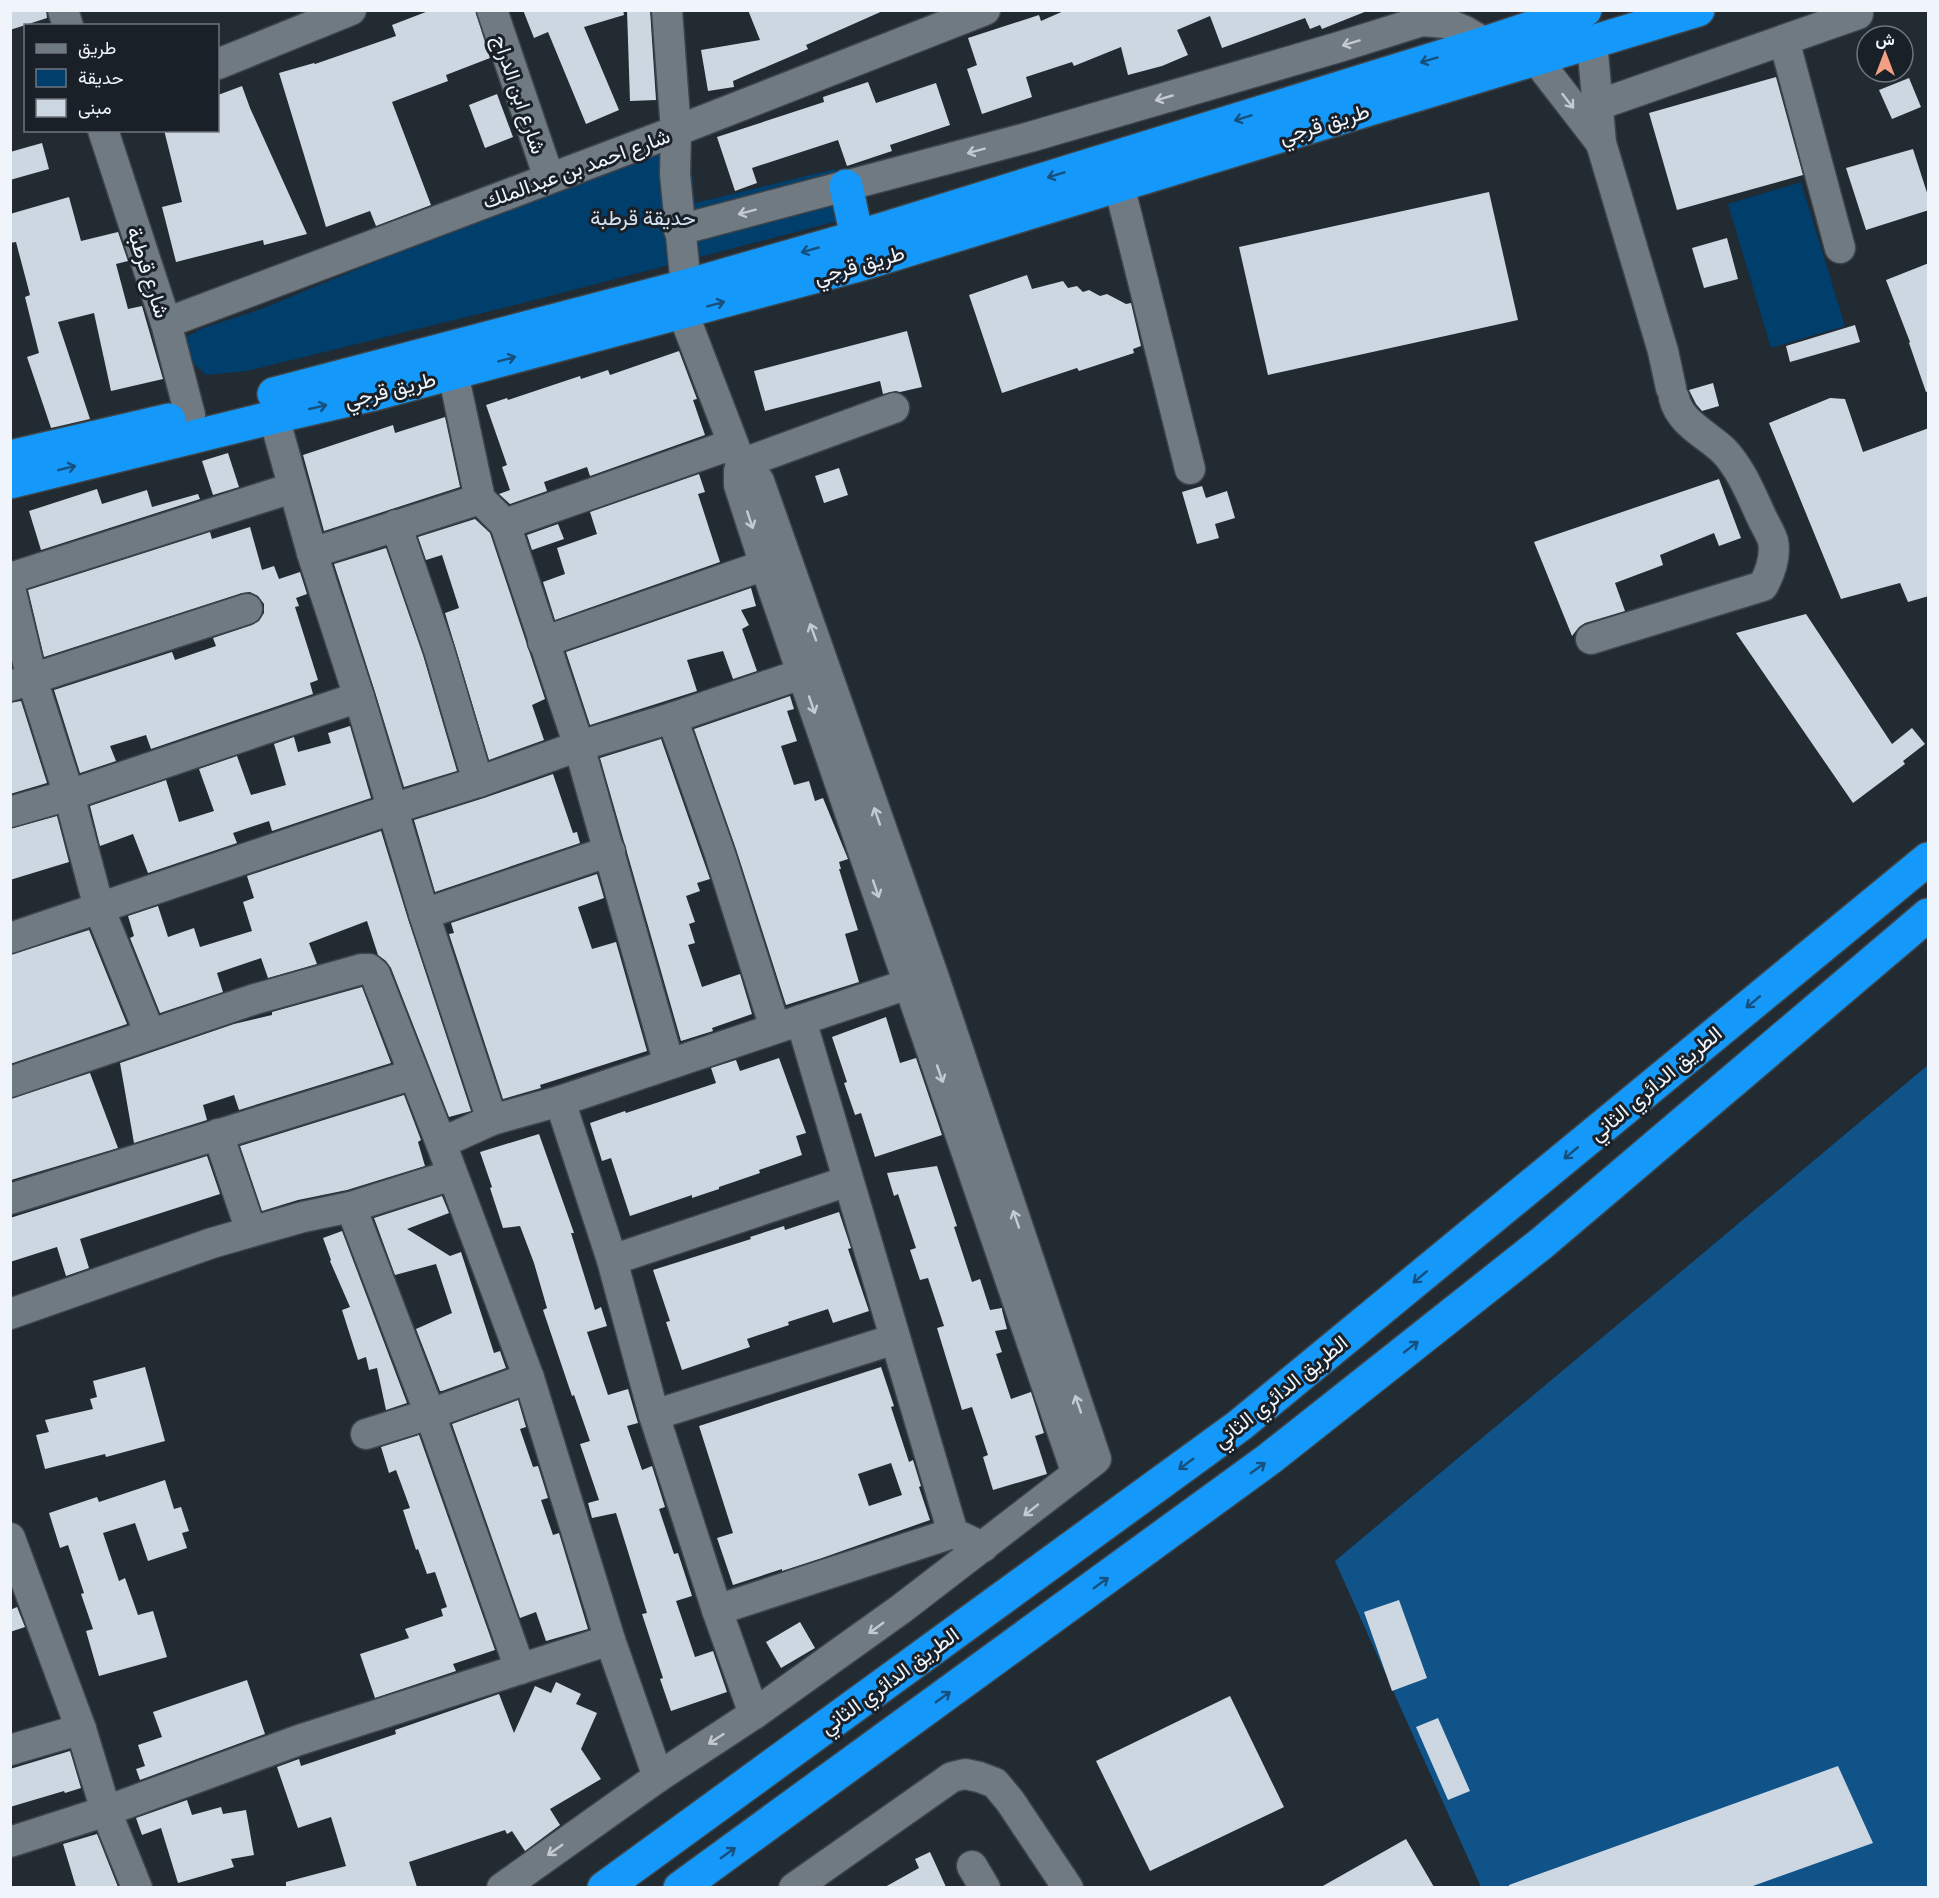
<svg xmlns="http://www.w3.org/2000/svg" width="1939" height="1898" font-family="'Titillium Web',Vazirmatn,sans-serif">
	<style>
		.green { fill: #003e6c }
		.forest { fill: #105389 }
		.building { fill: #cdd7e2; fill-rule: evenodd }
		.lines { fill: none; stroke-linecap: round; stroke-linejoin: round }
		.minor-casing { stroke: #3d454b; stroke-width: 33 }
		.highway-casing { stroke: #3d454b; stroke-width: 36 }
		.minor { stroke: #707a83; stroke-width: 30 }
		.highway { stroke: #1499fa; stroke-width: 33 }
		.oneway { stroke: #c3cad0 }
		.oneway2 { stroke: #17507c }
		.labels { text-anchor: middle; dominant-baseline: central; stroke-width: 6; stroke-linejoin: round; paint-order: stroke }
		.street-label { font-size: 21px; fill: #eff5fa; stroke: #192028 }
		.park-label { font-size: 21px; fill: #d1e1f1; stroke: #192028 }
	</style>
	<rect width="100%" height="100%" fill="#222a32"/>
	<g class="green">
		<polygon points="689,143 695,203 835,169 846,214 838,221 523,303 247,371 206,375 183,354 182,339 203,328 261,309 488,215"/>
		<polygon points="1801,182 1845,326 1771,348 1728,204"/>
	</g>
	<polygon class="forest" points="1928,1065 1928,1887 1481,1887 1335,1561"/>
	<g class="building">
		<polygon points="10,10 46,10 47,18 10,30"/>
		<polygon points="431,10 475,10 490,58 446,75 448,81 392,102 431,205 376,226 370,211 326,227 279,73 314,63 315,64 396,36 392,25"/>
		<polygon points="523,10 623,10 624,15 584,27 619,110 586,124 548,32 534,38"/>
		<polygon points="627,10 650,10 656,100 630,101"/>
		<polygon points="748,10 885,10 806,45 808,49 733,81 734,87 708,91 701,50 760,40"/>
		<polygon points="1066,10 1367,10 1367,11 1322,29 1320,25 1310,29 1305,18 1222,48 1210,16 1177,30 1188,55 1162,66 1128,75 1121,47 1074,66 1072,62 1026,77 1032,97 982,114 967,69 977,65 968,38 1039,15 1041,21"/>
		<polygon points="1776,77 1803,175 1677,210 1649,113"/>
		<polygon points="1909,78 1921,107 1892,119 1879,90"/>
		<polygon points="868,82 876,103 936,83 950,125 890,145 892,151 847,166 838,140 752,168 757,183 735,191 717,137 824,102 823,97"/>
		<polygon points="242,86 250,108 307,234 264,245 263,240 176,262 162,207 182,202 164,130 218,130 218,95"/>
		<polygon points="497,94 513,137 485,148 469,105"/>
		<polygon points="42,143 49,169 10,180 10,152"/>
		<polygon points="1913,149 1929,199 1929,210 1866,230 1846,168"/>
		<polygon points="1489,192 1518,320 1268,375 1239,247"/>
		<polygon points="69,197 81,241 118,232 128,261 116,264 128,309 142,306 163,379 111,391 94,313 58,322 90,419 51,428 27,357 39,353 25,297 30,295 16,242 10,243 10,214"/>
		<polygon points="1727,238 1738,279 1704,288 1692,248"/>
		<polygon points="1929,263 1929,391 1926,392 1909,343 1910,342 1886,280"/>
		<polygon points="1027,275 1032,289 1063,281 1068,288 1077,286 1083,292 1089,290 1100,296 1107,294 1126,304 1131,303 1141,346 1133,349 1134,353 1079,371 1077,368 1002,393 969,295"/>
		<polygon points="1855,325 1860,342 1790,362 1786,346"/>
		<polygon points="907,331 922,387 900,392 896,391 883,394 880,381 765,411 754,371"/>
		<polygon points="679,351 697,399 693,400 705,435 590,476 587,467 544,482 547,491 510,504 499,494 510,490 502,467 507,465 486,405 507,398 508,400 580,376 581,379 608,370 610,375"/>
		<polygon points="1713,383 1719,406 1702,411 1696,404 1689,390"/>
		<polygon points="1830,398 1845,399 1863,452 1929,428 1929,596 1908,602 1900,583 1841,599 1769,423"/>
		<polygon points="445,417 460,487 324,531 303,455 393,425 395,433"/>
		<polygon points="228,453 239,487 213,495 202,461"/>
		<polygon points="839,468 848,495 824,503 815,476"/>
		<polygon points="699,474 705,492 698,494 720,562 555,620 543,582 565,574 557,548 597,534 590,512"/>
		<polygon points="1719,479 1741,538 1719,546 1714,533 1660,555 1663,565 1615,583 1625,611 1585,623 1579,627 1572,636 1534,542"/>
		<polygon points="1202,486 1206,498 1227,491 1235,518 1215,524 1219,538 1197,544 1182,492"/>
		<polygon points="97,489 102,504 147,490 152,507 198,494 200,499 41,550 29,511"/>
		<polygon points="475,519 490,533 545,699 532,705 544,740 489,760 445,613 459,608 442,555 426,560 418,537"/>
		<polygon points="558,524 564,539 532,550 527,535"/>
		<polygon points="250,527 262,570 274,566 279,579 300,572 307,594 296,598 299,606 295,607 318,680 310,683 313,694 151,749 146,735 110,746 116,761 80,773 54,690 172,652 175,660 216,646 213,638 252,625 259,621 264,613 264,604 258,596 250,592 242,593 44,657 28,590 210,532 212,539"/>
		<polygon points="386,548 423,655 457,771 404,787 375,692 334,564"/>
		<polygon points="751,588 756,606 741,610 749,625 742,629 757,671 733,679 723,651 687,660 697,691 590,725 566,652"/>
		<polygon points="1806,614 1892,744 1912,728 1925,744 1903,761 1905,764 1853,803 1736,633"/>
		<polygon points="790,696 794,709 787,711 797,741 781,746 794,785 809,781 815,801 823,798 848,859 839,862 841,869 839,869 858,930 845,934 859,982 786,1005 736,849 694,729"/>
		<polygon points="21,701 47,783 10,794 10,703"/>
		<polygon points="350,726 371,798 272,831 269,821 233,833 237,843 148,873 133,834 100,846 90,806 166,780 179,822 214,811 199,769 237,756 251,795 286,785 274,744 294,737 298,752 331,743 328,733"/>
		<polygon points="661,739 710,879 697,883 700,891 686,896 695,922 689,924 695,943 688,945 702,987 740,974 752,1014 712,1028 713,1031 681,1041 600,758"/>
		<polygon points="553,774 573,833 577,832 580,843 435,892 414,820 484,798"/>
		<polygon points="57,816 69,862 10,880 10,829"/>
		<polygon points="381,831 408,919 471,1111 449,1117 391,968 386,961 378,955 367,921 309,943 317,964 268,978 261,958 217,973 223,992 160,1013 130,938 134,936 128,916 158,906 168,937 194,928 200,947 252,931 243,902 254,898 247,876"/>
		<polygon points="597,874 604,898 578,907 592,949 616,942 647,1051 540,1085 541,1088 503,1099 449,934 454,933 451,923"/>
		<polygon points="89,930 127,1024 10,1064 10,955"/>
		<polygon points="362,987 391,1063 239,1110 234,1095 203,1105 207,1120 134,1143 120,1063 234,1024 272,1015 272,1012"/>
		<polygon points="886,1017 900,1063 916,1058 942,1135 875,1157 861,1113 855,1115 844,1083 847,1082 832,1037"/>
		<polygon points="779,1058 806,1133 796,1136 802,1155 759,1170 760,1173 719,1187 719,1189 692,1198 692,1195 630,1216 611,1158 602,1161 590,1123 625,1111 626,1113 716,1083 711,1068 736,1060 740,1071"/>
		<polygon points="90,1073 118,1148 11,1180 10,1099"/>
		<polygon points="404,1095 421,1140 418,1142 425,1166 347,1190 298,1200 262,1211 240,1146"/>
		<polygon points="539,1134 574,1233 571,1233 595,1310 601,1307 607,1326 587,1332 608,1395 628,1389 638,1423 627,1426 642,1470 652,1466 665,1507 659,1509 674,1554 678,1553 692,1596 676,1601 695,1657 713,1651 727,1692 671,1711 660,1679 663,1678 642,1614 647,1613 616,1513 592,1518 588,1503 599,1500 580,1444 590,1441 574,1395 572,1396 543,1310 547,1308 534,1263 520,1226 503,1228 490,1188 492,1187 480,1152"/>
		<polygon points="207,1156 220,1194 80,1239 89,1268 66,1276 57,1247 10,1262 10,1218"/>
		<polygon points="937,1166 957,1226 954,1227 972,1282 980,1279 990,1310 1002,1308 1002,1310 1007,1329 995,1331 1002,1352 996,1354 1011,1399 1031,1392 1044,1433 1035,1436 1047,1474 993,1490 983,1457 988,1455 972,1407 962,1410 937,1328 944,1326 928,1278 920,1280 910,1250 916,1248 898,1194 894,1196 887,1173"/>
		<polygon points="442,1196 449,1213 407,1229 450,1256 461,1252 494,1353 500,1351 506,1368 442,1391 440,1391 416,1329 452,1313 436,1264 395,1275 374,1218"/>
		<polygon points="839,1212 851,1248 848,1249 869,1311 833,1323 828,1309 788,1322 789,1325 747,1339 750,1347 682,1370 666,1322 670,1321 653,1270 751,1239 750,1237 784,1226 785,1230"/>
		<polygon points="342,1231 407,1403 386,1410 377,1368 369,1370 366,1357 358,1360 342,1310 350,1307 330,1261 331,1260 323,1238"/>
		<polygon points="145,1367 165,1441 106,1457 105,1454 45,1469 36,1435 49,1432 45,1420 93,1409 90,1399 97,1397 93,1381"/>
		<path d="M881 1367 894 1406 891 1407 909 1462 913 1460 921 1486 919 1487 930 1520 822 1558 782 1571V1569L733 1585 717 1538 733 1533 699 1426ZM891 1463 902 1495 869 1506 858 1474Z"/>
		<polygon points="518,1400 526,1427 520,1429 533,1467 538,1466 548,1498 541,1500 553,1535 559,1533 588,1629 546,1641 536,1612 520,1618 452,1424"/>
		<polygon points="419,1435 495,1650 453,1664 456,1671 375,1698 360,1654 409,1638 405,1629 443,1616 441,1609 447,1607 435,1572 427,1574 418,1549 416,1550 403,1510 410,1508 396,1470 389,1473 381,1447"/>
		<polygon points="165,1480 174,1509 181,1507 189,1531 182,1533 187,1548 148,1561 135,1523 103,1533 119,1581 125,1578 138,1615 153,1611 167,1657 99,1676 86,1631 93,1629 81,1594 84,1593 68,1545 60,1548 49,1513 97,1497 99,1502"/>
		<polygon points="1399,1600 1427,1678 1392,1691 1364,1612"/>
		<polygon points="17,1607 25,1627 10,1632 10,1610"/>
		<polygon points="800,1622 815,1648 781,1668 766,1642"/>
		<polygon points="247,1680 265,1734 140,1780 136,1769 145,1766 138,1745 162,1737 153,1712"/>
		<polygon points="556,1682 581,1694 576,1704 597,1713 581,1749 601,1779 550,1809 560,1825 525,1851 512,1831 507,1834 505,1830 409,1862 417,1887 286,1887 286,1882 346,1866 331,1817 298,1828 277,1767 299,1759 301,1766 396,1734 395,1730 499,1694 514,1733 535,1686 551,1693"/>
		<polygon points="1230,1696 1284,1807 1150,1871 1096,1761"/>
		<polygon points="1438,1718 1470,1791 1448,1800 1416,1727"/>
		<polygon points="70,1751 81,1788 65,1793 64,1791 10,1807 10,1769"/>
		<polygon points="1838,1766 1873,1843 1750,1887 1509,1887 1509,1885"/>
		<polygon points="187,1800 192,1815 221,1807 223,1814 246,1810 254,1855 231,1859 234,1867 178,1883 161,1828 142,1835 136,1818"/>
		<polygon points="97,1834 118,1887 76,1887 63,1844"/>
		<polygon points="1406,1839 1434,1887 1321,1887"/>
		<polygon points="930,1852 946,1887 885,1887 919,1868 915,1859"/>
	</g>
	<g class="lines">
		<g class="minor-casing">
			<g id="minor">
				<polyline points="63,10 68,26"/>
				<polyline points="492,10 549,178"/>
				<polyline points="667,10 676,131 675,174 686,286"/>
				<polyline points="1784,40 1840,248"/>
				<polyline points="1592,42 1601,143 1663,351 1671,388"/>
				<polyline points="1536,59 1601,143"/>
				<polyline points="218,64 351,10"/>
				<polyline points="1598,105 1858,14"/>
				<polyline points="103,130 166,323 190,415"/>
				<polyline points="1119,185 1190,469"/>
				<polyline points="679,230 1030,137 1339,47 1422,21 1446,23 1465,31 1485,43"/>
				<polyline points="683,313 741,464 739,471 739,485 765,565 1077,1474"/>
				<polyline points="166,323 676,131 985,10"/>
				<polyline points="453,373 480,499 505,524 579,746 669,1064"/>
				<polyline points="274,417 312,553 359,697 424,914 492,1120"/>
				<polyline points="741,464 894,408"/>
				<polyline points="505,524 733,444"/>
				<polyline points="396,525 439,650 478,782"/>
				<polyline points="312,553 480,499"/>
				<polyline points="10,578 292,488"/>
				<polyline points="10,588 32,679 69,795 99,908 150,1034"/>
				<path d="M1591 639 1763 586C1770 573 1776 556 1773 541 1771 534 1766 526 1763 520 1752 497 1742 470 1724 451 1706 434 1680 423 1674 398"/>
				<polyline points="543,642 765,565"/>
				<polyline points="10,686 247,609"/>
				<polyline points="672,718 720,854 775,1028"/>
				<polyline points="10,812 69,795 359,697"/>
				<polyline points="424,914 610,851"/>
				<polyline points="10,938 392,809 478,782 579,746 672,718 819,668"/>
				<polyline points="801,1020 953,1533 983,1547"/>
				<polyline points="10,1082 255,999 362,969 369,969 375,974 441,1143 529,1378 610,1640 658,1777"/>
				<polyline points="560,1101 612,1260 654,1415 717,1610 754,1714"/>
				<polyline points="218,1134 251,1231"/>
				<polyline points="441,1143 492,1120 560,1101 929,977"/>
				<polyline points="10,1199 414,1074"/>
				<polyline points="351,1207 430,1414 520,1669"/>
				<polyline points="612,1260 848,1181"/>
				<polyline points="10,1314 212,1243 303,1217 351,1207 452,1175"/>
				<polyline points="654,1415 895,1339"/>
				<polyline points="366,1434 430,1414 529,1378"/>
				<polyline points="10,1538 81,1729 106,1811 137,1888"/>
				<polyline points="717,1610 953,1533"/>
				<polyline points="10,1750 81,1729"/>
				<polyline points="10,1842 106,1811 299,1740 610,1640"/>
				<polyline points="972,1866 985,1888"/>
				<polyline points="502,1888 658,1777 754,1714 901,1609 1096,1459 933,975 759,481 751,471 741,464"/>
				<polyline points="794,1888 952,1777 965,1774 979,1777 995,1783 1010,1801 1068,1888"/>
			</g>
		</g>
		<g class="highway-casing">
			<g id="highway">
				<polyline points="846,186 857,237"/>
				<polyline points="274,394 686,286 857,237 1485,43 1585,10"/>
				<polyline points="10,457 169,420"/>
				<polyline points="10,482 274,417 370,395 862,264 1257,143 1698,10"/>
				<polyline points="604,1888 1240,1425 1928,859"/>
				<polyline points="680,1888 1269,1459 1542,1243 1928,915"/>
			</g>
		</g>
		<use href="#minor" class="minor"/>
		<use href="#highway" class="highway"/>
	</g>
	<defs><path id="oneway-shaft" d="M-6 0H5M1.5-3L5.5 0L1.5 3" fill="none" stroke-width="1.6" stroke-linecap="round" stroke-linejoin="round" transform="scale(1.5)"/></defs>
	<g class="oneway">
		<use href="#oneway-shaft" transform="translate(1351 43) rotate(163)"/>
		<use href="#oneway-shaft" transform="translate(1164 98) rotate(164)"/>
		<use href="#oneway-shaft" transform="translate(1568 101) rotate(52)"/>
		<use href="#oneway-shaft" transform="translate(976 151) rotate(165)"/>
		<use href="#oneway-shaft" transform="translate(747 212) rotate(165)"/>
		<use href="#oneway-shaft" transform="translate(750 520) rotate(72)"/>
		<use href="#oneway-shaft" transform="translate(813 632) rotate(-110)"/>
		<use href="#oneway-shaft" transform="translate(812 705) rotate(71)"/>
		<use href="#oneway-shaft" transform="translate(877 816) rotate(-109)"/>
		<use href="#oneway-shaft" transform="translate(876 889) rotate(71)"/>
		<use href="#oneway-shaft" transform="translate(940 1074) rotate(71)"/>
		<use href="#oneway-shaft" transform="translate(1016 1219) rotate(-109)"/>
		<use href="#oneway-shaft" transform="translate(1078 1404) rotate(-109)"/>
		<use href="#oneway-shaft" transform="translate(1031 1510) rotate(142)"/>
		<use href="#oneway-shaft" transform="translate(876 1628) rotate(144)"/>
		<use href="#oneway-shaft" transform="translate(716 1739) rotate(147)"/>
		<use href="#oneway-shaft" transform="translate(555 1850) rotate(145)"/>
	</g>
	<g class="oneway2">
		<use href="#oneway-shaft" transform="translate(1429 60) rotate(163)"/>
		<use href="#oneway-shaft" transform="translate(1243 118) rotate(163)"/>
		<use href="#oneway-shaft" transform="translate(1056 175) rotate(163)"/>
		<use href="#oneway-shaft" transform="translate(810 250) rotate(164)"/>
		<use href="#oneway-shaft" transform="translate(716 304) rotate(-15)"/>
		<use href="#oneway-shaft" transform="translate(507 359) rotate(-15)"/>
		<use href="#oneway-shaft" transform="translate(318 407) rotate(-13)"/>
		<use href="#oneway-shaft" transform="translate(67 468) rotate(-14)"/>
		<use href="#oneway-shaft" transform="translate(1753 1002) rotate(140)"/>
		<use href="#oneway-shaft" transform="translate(1571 1153) rotate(140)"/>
		<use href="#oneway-shaft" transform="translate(1420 1277) rotate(140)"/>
		<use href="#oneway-shaft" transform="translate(1411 1347) rotate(-38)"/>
		<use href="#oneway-shaft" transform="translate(1186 1464) rotate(144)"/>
		<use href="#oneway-shaft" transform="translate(1258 1468) rotate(-36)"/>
		<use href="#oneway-shaft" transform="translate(1101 1583) rotate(-36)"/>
		<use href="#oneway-shaft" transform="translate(943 1697) rotate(-36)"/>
		<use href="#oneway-shaft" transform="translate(728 1853) rotate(-36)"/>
	</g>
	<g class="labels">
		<g class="street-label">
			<text transform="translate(520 94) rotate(71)">شارع ابن الدراج</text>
			<text transform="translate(1324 123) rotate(-17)">طريق قرجي</text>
			<text transform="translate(576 168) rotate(-20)">شارع احمد بن عبدالملك</text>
			<text transform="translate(859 264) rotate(-16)">طريق قرجي</text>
			<text transform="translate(149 272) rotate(72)">شارع قرطبة</text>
			<text transform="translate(390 389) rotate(-14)">طريق قرجي</text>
			<text transform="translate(1655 1083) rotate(-40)">الطريق الدائري الثاني</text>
			<text transform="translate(1280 1391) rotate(-39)">الطريق الدائري الثاني</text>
			<text transform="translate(889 1680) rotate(-36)">الطريق الدائري الثاني</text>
		</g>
		<g class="park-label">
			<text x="643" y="217">حديقة قرطبة</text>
		</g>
	</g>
	<rect width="1939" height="1898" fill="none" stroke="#eff5fa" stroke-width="24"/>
	<rect x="24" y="24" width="195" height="108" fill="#192028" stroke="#6f757c" stroke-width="1.5"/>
	<rect x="36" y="44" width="30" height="9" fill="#707a83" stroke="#6f757c" stroke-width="1.5"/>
	<text x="78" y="54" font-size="18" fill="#eff5fa">طريق</text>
	<rect x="36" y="69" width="30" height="18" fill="#003e6c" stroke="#6f757c" stroke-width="1.5"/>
	<text x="78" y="84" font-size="18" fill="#eff5fa">حديقة</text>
	<rect x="36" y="99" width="30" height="18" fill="#cdd7e2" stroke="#6f757c" stroke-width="1.5"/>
	<text x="78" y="114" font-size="18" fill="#eff5fa">مبنى</text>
	<g transform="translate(1885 54)"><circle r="28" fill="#192028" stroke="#6f757c" stroke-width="1.5"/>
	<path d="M0-4.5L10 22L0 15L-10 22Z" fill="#f39f84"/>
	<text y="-9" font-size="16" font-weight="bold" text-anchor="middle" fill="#eff5fa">ش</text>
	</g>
</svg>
